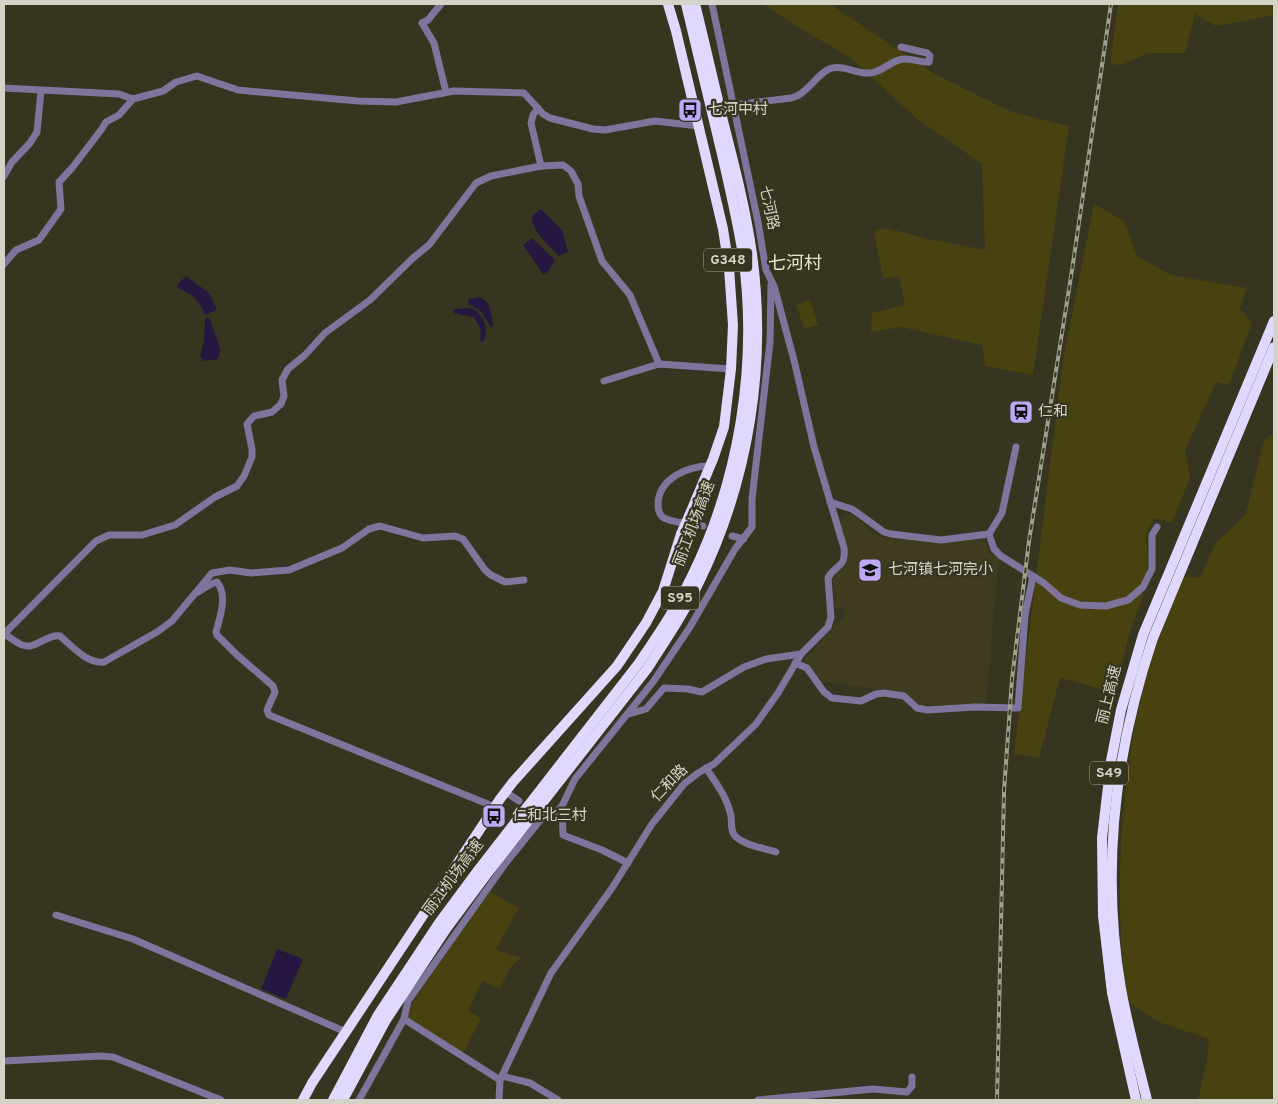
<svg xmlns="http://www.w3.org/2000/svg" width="1278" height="1104" font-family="Overpass,'Noto Sans SC',sans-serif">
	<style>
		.built { fill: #3e3b1f }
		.green { fill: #474210 }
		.water { fill: #251740 }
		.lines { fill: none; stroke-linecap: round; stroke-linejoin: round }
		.minor { stroke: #7e749c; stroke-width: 7 }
		.highway { stroke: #e1d8ff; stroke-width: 10 }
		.rail-casing { stroke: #a09f90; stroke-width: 4 }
		.rail { stroke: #373520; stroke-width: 2; stroke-dasharray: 5.5; stroke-linecap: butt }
		.highway-bridge { stroke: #e1d8ff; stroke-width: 10 }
		.labels { text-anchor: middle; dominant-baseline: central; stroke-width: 4.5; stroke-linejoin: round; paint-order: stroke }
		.shield { fill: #373520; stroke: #a5a495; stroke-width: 1 }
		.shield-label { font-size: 14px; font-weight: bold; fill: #d4d3c7 }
		.poi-label { font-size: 15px; fill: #d4d3c7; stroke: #373520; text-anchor: start }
		.street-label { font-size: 15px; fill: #d4d3c7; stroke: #373520 }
		.quarter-label { font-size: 18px; fill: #e8e6cc; stroke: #373520 }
	</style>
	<rect width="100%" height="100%" fill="#373520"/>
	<polygon class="built" points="851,513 876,535 899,541 908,538 928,542 986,540 989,554 999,556 986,704 918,706 907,693 824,682 803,660 836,625 844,619 843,608 835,609 832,576 847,564 847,546 838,519"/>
	<g class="green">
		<polygon points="763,4 830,4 938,76 1012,112 1069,126 1033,375 985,366 982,345 901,327 871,332 872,313 905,305 899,276 883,279 874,231 886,228 929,239 985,250 982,164 916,118 851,58 793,24"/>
		<polygon points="1118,4 1274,4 1274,15 1216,26 1195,14 1185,53 1148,53 1122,65 1110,64"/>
		<polygon points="1094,204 1124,221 1137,256 1171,275 1247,288 1240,308 1252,323 1229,385 1216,382 1185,451 1190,477 1172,523 1154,518 1146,535 1148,564 1142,598 1130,632 1114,692 1060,678 1039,758 1014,754 1063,360"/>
		<polygon points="810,300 818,325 804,329 796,304"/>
		<path d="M1274 433V1100H1198L1207 1060 1209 1039 1161 1023 1127 1002C1125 980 1122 959 1121 937 1117 854 1124 768 1143 687 1152 649 1167 612 1182 576L1200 578 1215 544 1246 514 1264 440Z"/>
		<polygon points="490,892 519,908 496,949 509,955 521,957 509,969 500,989 482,981 468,1011 481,1018 463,1053 408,1019 410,1007 436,967"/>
	</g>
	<g class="water">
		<path d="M541 209 562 230 568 252 559 256C549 245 531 231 532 216Z"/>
		<polygon points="532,238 555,260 548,272 543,274 523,245"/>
		<path d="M186 276 209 293 217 310 205 315C199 299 192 294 178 288L177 285Z"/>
		<path d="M479 297C492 301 491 316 493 327L490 326 481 311 468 304 469 299Z"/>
		<path d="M471 308C483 313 491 331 483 342L480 341C482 332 480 324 473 317L454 313 453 309Z"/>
		<polygon points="209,317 219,345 220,352 218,359 203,361 200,356 204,341 205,319"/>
		<polygon points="277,949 303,959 286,999 261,989"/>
	</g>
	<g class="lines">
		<g class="minor">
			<polyline points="441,4 428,20 422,23 434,43 446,92"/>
			<polyline points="4,88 119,94 133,99 163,91 176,82 197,76 238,90 358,101 396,102 454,91 524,93 543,114 550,118 593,129 605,130 655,121 699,126"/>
			<path d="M733 105 791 98 797 96C809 90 818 74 829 69 841 64 855 73 867 73 879 74 888 63 899 60 908 56 919 63 929 62L930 56 927 53 901 47"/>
			<polyline points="538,108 533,115 531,123 541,166"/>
			<polyline points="4,176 12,162 30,143 37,132 41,91"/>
			<polyline points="4,264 16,250 39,240 61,209 59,182 72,168 101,130 106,122 119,115 133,99"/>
			<polyline points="604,381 659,364 731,369"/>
			<polyline points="830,502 852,509 884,532 891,534 941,540 989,534 1002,513 1016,447"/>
			<path d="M703 526C693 524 673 523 664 518 659 515 658 510 658 504 659 478 688 466 710 466"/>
			<polyline points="989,534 994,549 1001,556 1044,583 1061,598 1080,605 1106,606 1128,600 1143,587 1152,569 1152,535 1157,527"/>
			<polyline points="732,536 744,539"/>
			<path d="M198 592 211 584 217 582C228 595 220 617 216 632L217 635 237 655 273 686 275 692 267 710 269 715 495 807"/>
			<polyline points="4,634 96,541 109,535 142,535 175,525 215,497 237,486 244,476 252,457 252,449 247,424 254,416 272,412 281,404 284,396 282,380 288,369 305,355 325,333 370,300 413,258 429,245 476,183 491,176 541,166 563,165 571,171 578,184 579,196 602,261 630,295 659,364"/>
			<path d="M4 634C10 637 16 643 22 645 36 650 46 634 60 636 72 646 87 664 104 662L157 632 172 621 212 573 230 570 251 573 289 570 342 548 369 529 380 526 423 538 455 536 463 539 485 570 491 575 505 582 524 580"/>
			<polyline points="795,663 807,668 824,692 832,698 861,701 876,694 884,693 904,696 917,708 927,710 975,707 1018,708 1025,615 1033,576"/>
			<polyline points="629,714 646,709 664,688 688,689 702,692 744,667 766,659 801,654"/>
			<path d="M706 768C716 783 727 797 731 816 732 823 730 832 736 837 746 846 764 848 776 852"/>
			<polyline points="506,792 519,801"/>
			<polyline points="562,806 563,835 602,850 628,863"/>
			<polyline points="56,915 133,939 346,1032"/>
			<polyline points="404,1019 500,1080"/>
			<polyline points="4,1061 100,1056 113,1057 221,1100"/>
			<polyline points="502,1076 530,1083 558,1100"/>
			<polyline points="359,1100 404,1019 408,1001 505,864 542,818 553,815 562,806 575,779 653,682 690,627 735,549 752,527 752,499 770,342 771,285"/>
			<path d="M499 1100 500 1080 551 973 612 888 652 824 684 784 698 773 714 764 756 724 778 693 801 654 828 627 831 617 828 578C836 563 846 569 844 548L814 447 794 360 774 286 766 270 758 222 712 4"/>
			<polyline points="758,1100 873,1089 907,1092 912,1086 912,1077"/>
		</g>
		<g class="highway">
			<polyline points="668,4 676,31 723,229 729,268 733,325 731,369 724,427 713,459 689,516"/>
			<polyline points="303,1100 312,1083 500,799 513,782 617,666 646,623 663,591 681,534"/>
			<path d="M333 1100 378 1015 439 923 479 869 639 663C658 635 677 607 692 576 740 478 758 363 743 255 736 212 726 171 716 129 706 87 696 46 686 4"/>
			<path d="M343 1100 386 1020 446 929 486 875 647 669C666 640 686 610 701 578 749 478 767 364 752 254 746 211 735 168 724 125 714 85 705 44 695 4"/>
			<polyline points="1136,1100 1112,993 1103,916 1102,838 1111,761 1121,710 1143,635 1274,321"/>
			<path d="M1147 1100C1138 1064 1128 1027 1121 989 1101 871 1115 751 1153 638L1274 347"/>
		</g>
		<g class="rail-casing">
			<polyline id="rail" points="997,1100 1004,791 1012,679 1029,541 1072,270 1111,4"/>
		</g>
		<use href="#rail" class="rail"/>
		<polyline class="highway-bridge" points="681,534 689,516"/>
	</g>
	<defs>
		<g id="bus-square" transform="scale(1.25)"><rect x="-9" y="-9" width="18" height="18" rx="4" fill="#bda9f5" stroke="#373520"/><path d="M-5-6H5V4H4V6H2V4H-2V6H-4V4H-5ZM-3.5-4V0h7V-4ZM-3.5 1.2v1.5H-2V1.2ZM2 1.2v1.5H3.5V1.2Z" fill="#111"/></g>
		<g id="station-square" transform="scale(1.25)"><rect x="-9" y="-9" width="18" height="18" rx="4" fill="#bda9f5" stroke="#373520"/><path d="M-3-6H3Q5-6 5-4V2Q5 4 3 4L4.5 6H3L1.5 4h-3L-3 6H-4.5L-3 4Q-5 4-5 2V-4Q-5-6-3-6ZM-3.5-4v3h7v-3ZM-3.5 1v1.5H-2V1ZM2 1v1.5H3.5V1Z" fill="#111"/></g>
		<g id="school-square" transform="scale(1.25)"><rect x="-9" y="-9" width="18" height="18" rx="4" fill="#bda9f5" stroke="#373520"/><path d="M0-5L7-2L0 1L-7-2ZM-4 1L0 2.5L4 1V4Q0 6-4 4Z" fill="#111"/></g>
	</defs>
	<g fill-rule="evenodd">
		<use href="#bus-square" x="690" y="110"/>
		<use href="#station-square" x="1021" y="412"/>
		<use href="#school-square" x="870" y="570"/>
		<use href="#bus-square" x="494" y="816"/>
	</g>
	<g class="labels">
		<g class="shield">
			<rect x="704" y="248.5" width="48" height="23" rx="4"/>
			<rect x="661" y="586.5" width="38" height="23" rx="4"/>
			<rect x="1090" y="761.5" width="38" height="23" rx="4"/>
		</g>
		<g class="shield-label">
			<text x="728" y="260">G348</text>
			<text x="680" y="598">S95</text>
			<text x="1109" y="773">S49</text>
		</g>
		<g class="poi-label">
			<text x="708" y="110">七河中村</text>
			<text x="1038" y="412">仁和</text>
			<text x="888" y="570">七河镇七河完小</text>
			<text x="512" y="816">仁和北三村</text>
		</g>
		<g class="street-label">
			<text transform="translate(768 208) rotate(78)">七河路</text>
			<text transform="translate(695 524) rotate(-69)">丽江机场高速</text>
			<text transform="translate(1110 695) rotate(-76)">丽上高速</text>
			<text transform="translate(670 784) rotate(-46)">仁和路</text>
			<text transform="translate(454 878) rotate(-53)">丽江机场高速</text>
		</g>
		<g class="quarter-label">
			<text x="795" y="264">七河村</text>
		</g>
	</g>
	<rect width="1278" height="1104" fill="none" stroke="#d4d3c7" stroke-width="10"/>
</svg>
